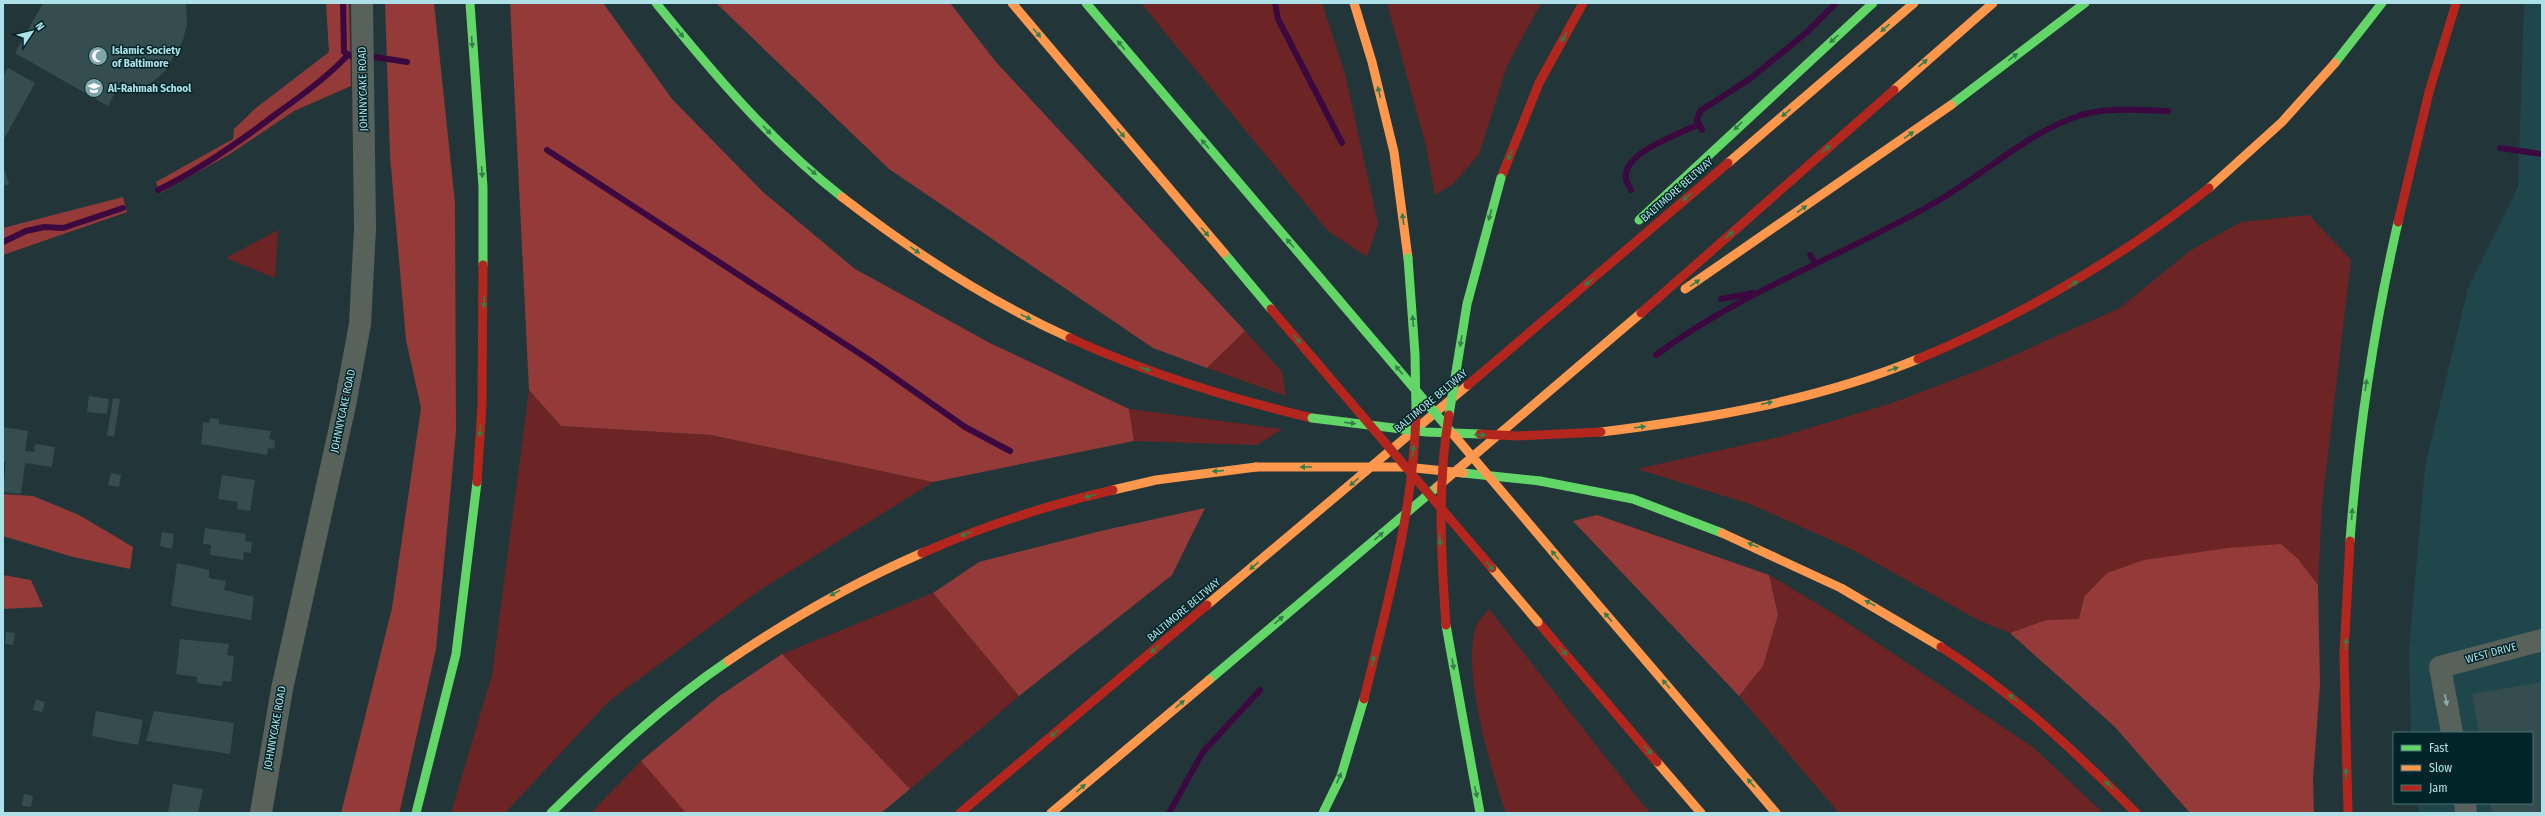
<svg xmlns="http://www.w3.org/2000/svg" width="2545" height="816" font-family="'Fira Sans Condensed',sans-serif">
	<style>
		.built { fill: #1f464a }
		.green { fill: #6c2524 }
		.forest { fill: #943a38 }
		.lines { fill: none; stroke-linecap: round; stroke-linejoin: round }
		.stream { stroke: #3b0940; stroke-width: 6 }
		.building { fill: #364d50 }
		.street { stroke: #58625b; stroke-width: 22 }
		.fast { stroke: #63d668; stroke-width: 9 }
		.slow { stroke: #ff974d; stroke-width: 9 }
		.jam { stroke: #b3261e; stroke-width: 9 }
		.fast-bridge { stroke: #63d668; stroke-width: 9 }
		.slow-bridge { stroke: #ff974d; stroke-width: 9 }
		.jam-bridge { stroke: #b3261e; stroke-width: 9 }
		.oneway { fill: #327d48 }
		.oneway2 { fill: #8caeaf }
		.labels { text-anchor: middle; dominant-baseline: central; stroke-width: 3; stroke-linejoin: round; paint-order: stroke }
		.poi-label { font-size: 11px; font-weight: bold; fill: #aee1e7; stroke: #002428; text-anchor: start }
		.street-label { font-size: 11px; fill: #aee1e7; stroke: #002428 }
	</style>
	<rect width="100%" height="100%" fill="#223639"/>
	<polygon class="built" points="2524,3 2542,3 2542,813 2419,813 2417,803 2532,803 2532,733 2411,733 2409,649 2425,466 2468,288 2518,187"/>
	<g class="green">
		<polygon points="1141,3 1322,3 1345,74 1378,224 1367,257 1328,231"/>
		<polygon points="1387,3 1541,3 1507,66 1479,154 1453,184 1435,195 1426,146"/>
		<polygon points="2309,215 2351,260 2322,504 2318,585 2298,559 2084,597 2079,619 2046,620 2010,633 1978,620 1851,549 1750,504 1637,469 1783,436 1892,403 1987,367 2120,308 2191,250 2241,222"/>
		<polygon points="278,230 275,278 226,258"/>
		<polygon points="1245,331 1282,372 1286,396 1207,368"/>
		<polygon points="529,390 561,426 711,435 933,482 760,590 609,701 505,813 451,813 492,675"/>
		<polygon points="1129,409 1282,429 1257,445 1134,441"/>
		<polygon points="1769,575 1831,612 2034,748 2103,813 1839,813 1739,696 1763,666 1778,615"/>
		<polygon points="933,593 1019,696 910,789 782,654"/>
		<path d="M1489 609 1643 805 1651 813H1506C1491 770 1460 666 1477 624 1479 619 1485 614 1489 609Z"/>
		<polygon points="641,761 686,813 591,813"/>
	</g>
	<g class="forest">
		<polygon points="326,3 349,3 351,86 294,111 230,154 160,193 156,182 233,139 234,129 256,108 329,52"/>
		<polygon points="385,3 434,3 455,203 456,431 436,649 400,810 399,813 341,813 392,608 421,408 406,340 390,156"/>
		<polygon points="510,3 603,3 672,99 763,192 855,269 990,343 1129,409 1134,441 933,482 711,435 561,426 529,390"/>
		<polygon points="716,3 950,3 996,62 1245,331 1207,368 1153,348 889,169"/>
		<polygon points="123,197 127,212 3,255 3,228"/>
		<polygon points="3,494 33,496 79,515 133,547 130,569 73,557 3,536"/>
		<polygon points="1205,508 1172,575 1019,696 933,593 979,562 1105,530"/>
		<polygon points="1597,515 1769,575 1778,615 1763,666 1739,696 1573,521"/>
		<polygon points="2281,544 2298,559 2318,585 2320,684 2313,779 2314,813 2190,813 2115,727 2010,633 2046,620 2079,619 2084,597 2107,573 2144,560 2228,548"/>
		<polygon points="3,575 31,580 43,607 3,609"/>
		<polygon points="782,654 910,789 881,813 686,813 641,761 718,697"/>
	</g>
	<g class="lines">
		<g class="stream">
			<polyline points="343,3 344,52 351,56"/>
			<polyline points="1275,3 1278,19 1342,143"/>
			<polyline points="375,57 407,62"/>
			<polyline points="1702,130 1697,120 1700,111 1751,78 1807,32 1836,3"/>
			<polyline points="2500,148 2542,154"/>
			<polyline points="547,150 871,361 965,427 1010,451"/>
			<path d="M158 190C201 169 238 143 276 114 301 96 326 78 347 56"/>
			<path d="M1631 190C1630 187 1626 182 1626 179 1622 152 1680 134 1699 124"/>
			<polyline points="3,242 26,231 44,227 63,228 123,208"/>
			<polyline points="1810,255 1815,263"/>
			<polyline points="1721,299 1753,293"/>
			<path d="M1656 355C1742 291 1843 256 1934 203 1984 175 2026 133 2081 115 2109 107 2140 110 2168 111"/>
			<polyline points="1169,813 1203,752 1260,690"/>
		</g>
	</g>
	<g class="building">
		<polygon points="43,3 186,3 187,24 183,40 166,70 154,81 145,87 140,84 137,90 121,81 108,106 15,53"/>
		<polygon points="8,68 35,83 3,141 3,77"/>
		<polygon points="3,166 9,184 3,186"/>
		<polygon points="89,396 109,399 107,414 87,412"/>
		<polygon points="113,398 120,399 114,437 107,435"/>
		<polygon points="210,418 219,419 219,424 271,431 269,439 275,440 274,449 268,448 267,455 201,444 203,422 209,423"/>
		<polygon points="3,427 28,431 25,451 34,452 35,444 55,447 52,467 25,463 21,494 3,492 6,462 3,462"/>
		<polygon points="111,473 121,475 119,487 108,485"/>
		<polygon points="222,475 255,480 250,511 237,509 238,502 218,499"/>
		<polygon points="205,528 246,534 245,541 252,542 251,553 244,552 243,560 210,555 211,545 203,544"/>
		<polygon points="162,532 174,534 172,549 160,546"/>
		<polygon points="177,563 209,570 209,578 226,581 224,590 254,597 251,620 171,606"/>
		<polygon points="6,632 15,633 13,645 5,644"/>
		<polygon points="180,639 229,644 227,655 234,656 231,682 223,681 222,686 197,683 197,677 176,674"/>
		<polygon points="2542,682 2542,813 2492,813 2490,803 2532,803 2532,733 2479,733 2472,694"/>
		<polygon points="36,699 45,702 42,712 33,710"/>
		<polygon points="96,711 143,720 138,745 92,736"/>
		<polygon points="154,711 234,723 230,754 146,741"/>
		<polygon points="173,784 203,789 198,813 168,813"/>
		<polygon points="24,794 33,796 31,807 22,806"/>
	</g>
	<g class="lines">
		<g class="street">
			<polyline points="2452,733 2440,667 2542,640"/>
			<polyline points="2465,803 2466,813"/>
			<polyline points="261,813 282,689 345,405 360,324 365,228 362,3"/>
		</g>
		<g class="fast">
			<polyline points="470,3 483,187 483,265"/>
			<path d="M656 3C713 73 770 141 842 197"/>
			<polyline points="1086,3 1315,272"/>
			<polyline points="2335,63 2382,3"/>
			<polyline points="1951,105 2085,3"/>
			<polyline points="1639,220 1873,3"/>
			<polyline points="1224,253 1271,309"/>
			<polyline points="1540,481 1633,499 1722,533"/>
			<path d="M2350 541C2358 433 2374 327 2398 222"/>
			<polyline points="1446,625 1480,813"/>
			<polyline points="1209,680 1437,487"/>
			<polyline points="416,813 456,654 477,482"/>
			<path d="M551 813C607 758 663 705 728 661"/>
			<polyline points="1323,813 1341,776 1364,699"/>
		</g>
		<g class="slow">
			<polyline points="1012,3 1224,253"/>
			<polyline points="1354,3 1372,62 1394,152 1408,258"/>
			<polyline points="1894,90 1993,3"/>
			<polyline points="1728,163 1914,3"/>
			<polyline points="2209,188 2282,122 2335,63"/>
			<path d="M842 197C913 252 988 301 1070 338"/>
			<polyline points="1685,289 1951,105"/>
			<path d="M1601 432C1707 419 1819 400 1918 359"/>
			<polyline points="1437,487 1641,313"/>
			<polyline points="1113,490 1156,480 1256,467"/>
			<polyline points="1722,533 1841,588 1941,647"/>
			<polyline points="1581,585 1776,813"/>
			<polyline points="1207,605 1468,385"/>
			<path d="M728 661C790 619 853 583 922 553"/>
			<polyline points="1657,762 1701,813"/>
			<polyline points="1051,813 1209,680"/>
		</g>
		<g class="jam">
			<polyline points="1501,178 1539,83 1583,3"/>
			<polyline points="2398,222 2429,92 2456,3"/>
			<polyline points="1641,313 1894,90"/>
			<path d="M1070 338C1148 374 1228 398 1312 418"/>
			<path d="M1918 359C2023 315 2120 259 2209 188"/>
			<polyline points="1468,385 1728,163"/>
			<polyline points="477,482 482,405 483,265"/>
			<path d="M922 553C984 526 1047 505 1113 490"/>
			<polyline points="1538,622 1657,762"/>
			<path d="M1941 647C2013 693 2076 752 2136 813"/>
			<polyline points="960,813 1207,605"/>
			<polyline points="2348,813 2344,654 2350,541"/>
		</g>
		<g class="fast-bridge">
			<polyline points="1408,258 1415,354 1416,412"/>
			<polyline points="1315,272 1453,434"/>
			<polyline points="1449,415 1467,304 1501,178"/>
			<polyline points="1312,418 1426,432 1480,434"/>
			<polyline points="1463,473 1540,481"/>
		</g>
		<g class="slow-bridge">
			<polyline points="1453,434 1581,585"/>
			<polyline points="1256,467 1406,467 1463,473"/>
			<polyline points="1492,568 1538,622"/>
		</g>
		<g class="jam-bridge">
			<polyline points="1271,309 1492,568"/>
			<polyline points="1480,434 1518,436 1601,432"/>
			<path d="M1446 625C1441 555 1437 485 1449 415"/>
			<path d="M1364 699C1387 605 1414 509 1416 412"/>
		</g>
	</g>
	<defs><path id="oneway-solid" d="M-6-.8H1V-3.2L6.5 0L1 3.2V.8H-6Z"/></defs>
	<g class="oneway">
		<use href="#oneway-solid" transform="translate(1885 28) rotate(139)"/>
		<use href="#oneway-solid" transform="translate(680 33) rotate(51)"/>
		<use href="#oneway-solid" transform="translate(1037 33) rotate(50)"/>
		<use href="#oneway-solid" transform="translate(1564 37) rotate(118)"/>
		<use href="#oneway-solid" transform="translate(1834 39) rotate(138)"/>
		<use href="#oneway-solid" transform="translate(472 42) rotate(86)"/>
		<use href="#oneway-solid" transform="translate(1121 45) rotate(-129)"/>
		<use href="#oneway-solid" transform="translate(2013 57) rotate(-37)"/>
		<use href="#oneway-solid" transform="translate(1923 63) rotate(-41)"/>
		<use href="#oneway-solid" transform="translate(1379 92) rotate(-103)"/>
		<use href="#oneway-solid" transform="translate(1786 113) rotate(140)"/>
		<use href="#oneway-solid" transform="translate(1738 126) rotate(136)"/>
		<use href="#oneway-solid" transform="translate(767 130) rotate(46)"/>
		<use href="#oneway-solid" transform="translate(1121 133) rotate(49)"/>
		<use href="#oneway-solid" transform="translate(1909 135) rotate(-35)"/>
		<use href="#oneway-solid" transform="translate(1205 144) rotate(-131)"/>
		<use href="#oneway-solid" transform="translate(1826 149) rotate(-42)"/>
		<use href="#oneway-solid" transform="translate(1510 155) rotate(112)"/>
		<use href="#oneway-solid" transform="translate(812 171) rotate(40)"/>
		<use href="#oneway-solid" transform="translate(482 172) rotate(86)"/>
		<use href="#oneway-solid" transform="translate(1687 197) rotate(139)"/>
		<use href="#oneway-solid" transform="translate(1802 209) rotate(-35)"/>
		<use href="#oneway-solid" transform="translate(1490 215) rotate(106)"/>
		<use href="#oneway-solid" transform="translate(1403 219) rotate(-98)"/>
		<use href="#oneway-solid" transform="translate(1205 232) rotate(49)"/>
		<use href="#oneway-solid" transform="translate(1729 235) rotate(-42)"/>
		<use href="#oneway-solid" transform="translate(1290 243) rotate(-131)"/>
		<use href="#oneway-solid" transform="translate(915 250) rotate(35)"/>
		<use href="#oneway-solid" transform="translate(1589 282) rotate(139)"/>
		<use href="#oneway-solid" transform="translate(1695 283) rotate(-35)"/>
		<use href="#oneway-solid" transform="translate(2073 284) rotate(-31)"/>
		<use href="#oneway-solid" transform="translate(484 302) rotate(91)"/>
		<use href="#oneway-solid" transform="translate(1026 317) rotate(26)"/>
		<use href="#oneway-solid" transform="translate(1413 321) rotate(-94)"/>
		<use href="#oneway-solid" transform="translate(1297 339) rotate(50)"/>
		<use href="#oneway-solid" transform="translate(1461 341) rotate(100)"/>
		<use href="#oneway-solid" transform="translate(1145 369) rotate(19)"/>
		<use href="#oneway-solid" transform="translate(1893 369) rotate(-19)"/>
		<use href="#oneway-solid" transform="translate(1399 370) rotate(-130)"/>
		<use href="#oneway-solid" transform="translate(2366 385) rotate(-82)"/>
		<use href="#oneway-solid" transform="translate(1767 403) rotate(-13)"/>
		<use href="#oneway-solid" transform="translate(1350 423) rotate(7)"/>
		<use href="#oneway-solid" transform="translate(1640 427) rotate(-7)"/>
		<use href="#oneway-solid" transform="translate(480 431) rotate(93)"/>
		<use href="#oneway-solid" transform="translate(1480 435) rotate(3)"/>
		<use href="#oneway-solid" transform="translate(1413 451) rotate(-83)"/>
		<use href="#oneway-solid" transform="translate(1306 467) rotate(180)"/>
		<use href="#oneway-solid" transform="translate(1218 471) rotate(175)"/>
		<use href="#oneway-solid" transform="translate(1354 482) rotate(140)"/>
		<use href="#oneway-solid" transform="translate(1090 496) rotate(166)"/>
		<use href="#oneway-solid" transform="translate(2352 514) rotate(-86)"/>
		<use href="#oneway-solid" transform="translate(966 534) rotate(160)"/>
		<use href="#oneway-solid" transform="translate(1379 536) rotate(-40)"/>
		<use href="#oneway-solid" transform="translate(1440 540) rotate(87)"/>
		<use href="#oneway-solid" transform="translate(1753 545) rotate(-158)"/>
		<use href="#oneway-solid" transform="translate(1555 555) rotate(-130)"/>
		<use href="#oneway-solid" transform="translate(1254 566) rotate(140)"/>
		<use href="#oneway-solid" transform="translate(1490 566) rotate(50)"/>
		<use href="#oneway-solid" transform="translate(835 593) rotate(151)"/>
		<use href="#oneway-solid" transform="translate(1870 603) rotate(-152)"/>
		<use href="#oneway-solid" transform="translate(1608 617) rotate(-131)"/>
		<use href="#oneway-solid" transform="translate(1279 620) rotate(-40)"/>
		<use href="#oneway-solid" transform="translate(2346 644) rotate(-88)"/>
		<use href="#oneway-solid" transform="translate(1155 649) rotate(140)"/>
		<use href="#oneway-solid" transform="translate(1563 651) rotate(49)"/>
		<use href="#oneway-solid" transform="translate(1373 661) rotate(-77)"/>
		<use href="#oneway-solid" transform="translate(1453 664) rotate(80)"/>
		<use href="#oneway-solid" transform="translate(1666 684) rotate(-130)"/>
		<use href="#oneway-solid" transform="translate(2013 698) rotate(-142)"/>
		<use href="#oneway-solid" transform="translate(1180 704) rotate(-40)"/>
		<use href="#oneway-solid" transform="translate(1055 733) rotate(140)"/>
		<use href="#oneway-solid" transform="translate(1648 750) rotate(49)"/>
		<use href="#oneway-solid" transform="translate(2346 774) rotate(-91)"/>
		<use href="#oneway-solid" transform="translate(1339 778) rotate(-67)"/>
		<use href="#oneway-solid" transform="translate(1751 783) rotate(-130)"/>
		<use href="#oneway-solid" transform="translate(2109 785) rotate(-136)"/>
		<use href="#oneway-solid" transform="translate(1081 788) rotate(-40)"/>
		<use href="#oneway-solid" transform="translate(1476 792) rotate(77)"/>
	</g>
	<use class="oneway2" href="#oneway-solid" transform="translate(2446 700) rotate(80)"/>
	<defs>
		<g id="mosque-disc" transform="scale(1)"><circle r="9.5" fill="#7da5aa" stroke="#002428"/><path d="M3.5-4.9A6 6 0 1 0 3.5 4.9A5 5 0 1 1 3.5-4.9Z" fill="#fff"/></g>
		<g id="school-disc" transform="scale(1)"><circle r="9.5" fill="#7da5aa" stroke="#002428"/><path d="M0-5L7-2L0 1L-7-2ZM-4 1L0 2.5L4 1V4Q0 6-4 4Z" fill="#fff"/></g>
	</defs>
	<g fill-rule="evenodd">
		<use href="#mosque-disc" x="98" y="56"/>
		<use href="#school-disc" x="94" y="88"/>
	</g>
	<g class="labels">
		<g class="poi-label">
			<text x="112" y="50">Islamic Society<tspan x="112" dy="13">of Baltimore</tspan></text>
			<text x="108" y="88">Al-Rahmah School</text>
		</g>
		<g class="street-label">
			<text transform="translate(363 89) rotate(-91)">JOHNNYCAKE ROAD</text>
			<text transform="translate(1677 190) rotate(-41)">BALTIMORE BELTWAY</text>
			<text transform="translate(1431 401) rotate(-40)">BALTIMORE BELTWAY</text>
			<text transform="translate(343 411) rotate(-78)">JOHNNYCAKE ROAD</text>
			<text transform="translate(1184 610) rotate(-40)">BALTIMORE BELTWAY</text>
			<text transform="translate(2491 653) rotate(-15)">WEST DRIVE</text>
			<text transform="translate(275 728) rotate(-80)">JOHNNYCAKE ROAD</text>
		</g>
	</g>
	<rect width="2545" height="816" fill="none" stroke="#aee1e7" stroke-width="8"/>
	<rect x="2393" y="732" width="140" height="72" fill="#002428" stroke="#467074"/>
	<rect x="2401" y="745" width="20" height="6" fill="#63d668" stroke="#467074"/>
	<text x="2429" y="752" font-size="12" fill="#aee1e7">Fast</text>
	<rect x="2401" y="765" width="20" height="6" fill="#ff974d" stroke="#467074"/>
	<text x="2429" y="772" font-size="12" fill="#aee1e7">Slow</text>
	<rect x="2401" y="785" width="20" height="6" fill="#b3261e" stroke="#467074"/>
	<text x="2429" y="792" font-size="12" fill="#aee1e7">Jam</text>
	<g transform="translate(32 32) rotate(55)" stroke="#002428" stroke-width="3" paint-order="stroke">
	<path d="M0-3L7 15L0 10L-7 15Z" fill="#aee1e7"/>
	<text y="-6" font-size="11" font-weight="bold" text-anchor="middle" fill="#aee1e7">N</text>
	</g>
</svg>
